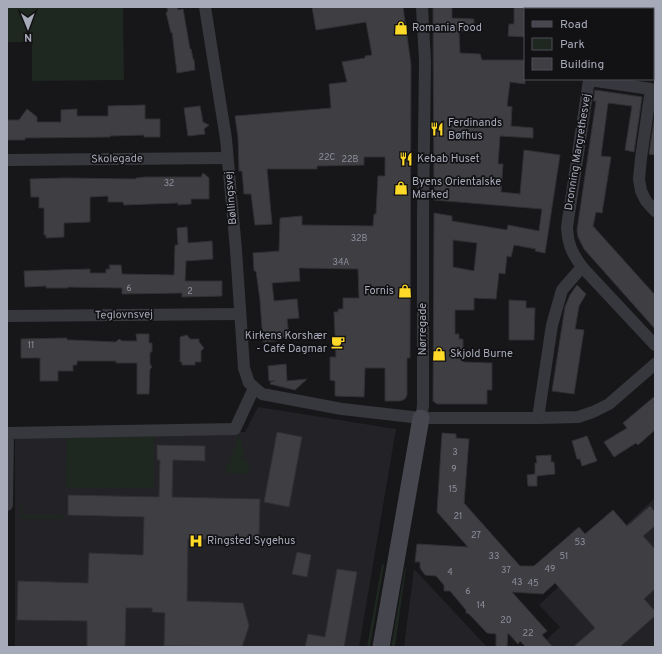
<svg xmlns="http://www.w3.org/2000/svg" width="662" height="654" font-family="Overpass,sans-serif">
	<style>
		.built { fill: #232226 }
		.green { fill: #1e2720 }
		.building { fill: #3e3e43; stroke: #313035; fill-rule: evenodd }
		.lines { fill: none; stroke-linecap: round; stroke-linejoin: round }
		.street { stroke: #37373e; stroke-width: 12 }
		.secondary { stroke: #45464e; stroke-width: 17 }
		.labels { text-anchor: middle; dominant-baseline: central; stroke-width: 3.5; stroke-linejoin: round; paint-order: stroke }
		.number-label { font-size: 9px; fill: #8d8f9c }
		.poi-label { font-size: 11px; fill: #a7aab9; stroke: #121114; text-anchor: start }
		.street-label { font-size: 11px; fill: #a7aab9; stroke: #121114 }
	</style>
	<rect width="100%" height="100%" fill="#171619"/>
	<g class="built">
		<polygon points="258,407 396,429 359,647 15,647 15,436 245,432"/>
		<polygon points="655,498 655,647 539,647 560,627 539,605"/>
		<polygon points="414,569 487,647 404,647"/>
	</g>
	<g class="green">
		<polygon points="7,7 123,7 124,80 32,81 32,42 7,42"/>
		<polygon points="240,434 245,454 240,457 246,458 251,474 227,473 225,471"/>
		<polygon points="154,436 154,488 66,488 67,437"/>
		<polygon points="20,502 22,502 22,515 63,515 63,519 20,518"/>
		<polygon points="382,564 384,565 370,647 367,647"/>
		<polygon points="405,568 406,568 395,647 391,647"/>
	</g>
	<g class="building">
		<polygon points="167,7 177,7 178,10 183,9 190,49 191,49 193,59 194,60 195,70 177,73 172,32 171,33 166,12 168,12"/>
		<polygon points="312,7 403,7 411,65 410,358 407,358 407,395 405,399 400,401 385,401 385,368 365,368 364,397 335,396 335,381 330,380 330,357 336,357 334,312 338,312 338,309 343,309 343,298 359,298 358,269 299,268 300,281 272,283 274,301 297,299 299,318 287,319 289,337 276,338 276,341 263,342 260,300 256,271 254,271 253,253 279,251 280,218 302,216 302,225 373,226 374,214 376,214 378,176 385,176 385,157 364,157 364,165 317,166 317,169 267,169 272,224 255,225 251,194 244,194 242,171 239,171 238,137 235,116 331,108 329,84 347,82 342,62 365,58 365,56 372,55 366,22 316,30"/>
		<path d="M433 7H452V18L474 19V31H459L460 53 480 54 482 60H525V84L510 82 507 106 512 107 511 126 533 128V138L500 136 498 164H503L501 192 520 194 524 150 560 155 545 253 535 251 536 249 514 245 511 257 507 256 505 274 499 273 496 299 474 298V310H455V334H459V339H463V362L492 363V390H487V404H437L433 401 434 213 452 216V221L507 230 508 225 539 231 542 209 434 200ZM453 240 477 243 474 271 453 267Z"/>
		<polygon points="514,7 525,7 525,37 508,36 509,24 514,24"/>
		<polygon points="595,90 642,97 634,152 625,150 632,106 608,103 601,156 611,157 602,213 596,212 593,226 655,295 655,329 584,249 578,237 577,230 596,101 593,101"/>
		<polygon points="145,105 145,119 160,119 160,137 144,137 144,135 110,136 110,137 25,138 25,140 7,140 7,120 19,120 27,109 37,117 37,122 61,122 61,110 77,109 77,116 108,116 108,106"/>
		<polygon points="200,106 203,122 209,125 204,129 205,134 188,136 184,108"/>
		<polygon points="655,114 655,155 649,154"/>
		<polygon points="203,173 209,178 209,199 191,199 191,204 178,205 178,203 124,205 123,202 108,202 108,196 90,197 90,222 64,223 64,237 46,238 46,235 44,235 44,208 39,208 39,197 31,197 30,179 65,178 136,179 136,178 145,177 201,177"/>
		<polygon points="187,227 188,243 212,241 213,259 186,261 185,281 222,281 222,296 182,297 182,293 122,294 122,288 68,287 68,288 46,288 46,286 25,287 24,271 90,269 90,273 106,273 106,269 110,269 109,265 121,265 122,274 174,275 175,245 178,245 177,228"/>
		<polygon points="577,285 586,294 579,306 575,329 584,330 574,394 552,391 565,307 570,295"/>
		<polygon points="509,300 526,301 526,308 535,308 534,340 509,340"/>
		<polygon points="136,334 149,334 149,343 152,343 152,352 150,352 150,364 152,367 150,369 149,394 137,394 137,363 116,363 116,361 77,361 77,365 73,365 73,371 58,371 58,381 40,381 40,358 21,358 21,339 67,338 67,340 72,340 116,342 119,339 122,341 137,341"/>
		<polygon points="187,335 190,339 199,339 199,342 204,348 201,351 201,362 195,362 195,365 182,365 182,362 180,362 180,337"/>
		<polygon points="286,364 287,381 307,379 295,390 270,384 271,382 275,381 269,381 268,366"/>
		<polygon points="655,396 655,430 638,445 636,443 614,457 604,442 627,428 623,423"/>
		<polygon points="277,432 302,437 289,507 264,502"/>
		<polygon points="442,433 456,434 456,438 469,439 464,503 520,566 534,566 579,527 585,534 613,510 627,526 650,506 655,512 655,526 643,536 655,549 655,589 644,599 655,611 655,616 620,647 573,647 595,628 555,583 543,594 512,592 547,631 542,635 553,647 526,647 520,641 518,644 508,633 507,647 496,647 496,634 487,633 469,614 466,613 466,610 450,591 444,591 444,585 436,576 425,575 420,568 420,562 415,562 417,544 468,547 437,512"/>
		<polygon points="587,436 597,461 582,466 580,459 577,459 572,441"/>
		<polygon points="157,445 205,446 205,461 173,460 172,497 260,499 259,540 188,539 187,601 243,603 249,626 242,647 164,646 165,613 152,612 152,608 126,608 125,647 87,647 87,621 17,620 18,581 88,583 89,553 143,555 144,517 68,515 68,495 159,497 160,460 157,460"/>
		<polygon points="551,455 551,462 554,462 555,474 537,476 537,486 528,486 527,475 535,474 535,463 537,463 536,456"/>
		<polygon points="297,552 311,555 307,577 292,574"/>
		<polygon points="337,569 357,572 344,647 305,647 308,634 325,637"/>
	</g>
	<g class="lines">
		<g class="street">
			<polyline points="205,7 226,139 236,250 244,368 249,383 262,394 342,409 421,418 538,418 578,417 593,412 609,404 655,364"/>
			<polyline points="7,160 227,158"/>
			<path d="M655 211 646 201 641 191 639 179 641 158 651 89 589 80 567 227C568 245 572 253 582 267L655 345"/>
			<polyline points="7,316 240,314"/>
			<polyline points="421,418 423,406 423,216 425,61 422,7"/>
			<polyline points="538,418 552,325 562,290 582,267"/>
			<polyline points="7,505 8,433 235,429 254,388"/>
		</g>
		<polyline class="secondary" points="381,647 421,418"/>
	</g>
	<defs>
		<g id="shop-bare" transform="scale(1.08)"><path d="M-5-2.5h2.3a2.7 3.5 0 0 1 5.4 0H5L5.5 6h-11ZM-1.5-2.5h3a1.5 2.3 0 0 0-3 0Z" fill="#ffd928" stroke="#121114" stroke-width="2.5" paint-order="stroke"/></g>
		<g id="restaurant-bare" transform="scale(1.08)"><path d="M-5-6h1v4h1v-4h1v4h1v-4h1v5L-1.5 .5V6h-2V.5L-5-1ZM5-6V6H3V1.5H1.5Q1.5-4 5-6Z" fill="#ffd928" stroke="#121114" stroke-width="2.5" paint-order="stroke"/></g>
		<g id="cafe-bare" transform="scale(1.08)"><path d="M-5.5-4.5H6V0H3Q3 3.5 0 3.5H-2.5Q-5.5 3.5-5.5 0ZM3-3.2v2h1.7v-2ZM-6 4.5H4V6H-6Z" fill="#ffd928" stroke="#121114" stroke-width="2.5" paint-order="stroke"/></g>
		<g id="hospital-bare" transform="scale(1.08)"><path d="M-5-5h3v3.5h4V-5h3V5h-3V1.5h-4V5h-3Z" fill="#ffd928" stroke="#121114" stroke-width="2.5" paint-order="stroke"/></g>
	</defs>
	<g fill-rule="evenodd">
		<use href="#shop-bare" x="401" y="28"/>
		<use href="#restaurant-bare" x="437" y="129"/>
		<use href="#restaurant-bare" x="406" y="159"/>
		<use href="#shop-bare" x="401" y="188"/>
		<use href="#shop-bare" x="405" y="291"/>
		<use href="#cafe-bare" x="338" y="342"/>
		<use href="#shop-bare" x="439" y="354"/>
		<use href="#hospital-bare" x="196" y="541"/>
	</g>
	<g class="labels">
		<g class="number-label">
			<text x="327" y="157">22C</text>
			<text x="350" y="159">22B</text>
			<text x="169" y="183">32</text>
			<text x="359" y="238">32B</text>
			<text x="341" y="262">34A</text>
			<text x="129" y="288">6</text>
			<text x="190" y="291">2</text>
			<text x="31" y="345">11</text>
			<text x="455" y="452">3</text>
			<text x="454" y="469">9</text>
			<text x="453" y="489">15</text>
			<text x="458" y="516">21</text>
			<text x="476" y="535">27</text>
			<text x="580" y="542">53</text>
			<text x="494" y="556">33</text>
			<text x="564" y="556">51</text>
			<text x="550" y="569">49</text>
			<text x="506" y="570">37</text>
			<text x="450" y="572">4</text>
			<text x="517" y="582">43</text>
			<text x="533" y="583">45</text>
			<text x="468" y="591">6</text>
			<text x="481" y="605">14</text>
			<text x="506" y="620">20</text>
			<text x="528" y="633">22</text>
		</g>
		<g class="poi-label">
			<text x="412" y="28">Romania Food</text>
			<text x="448" y="123">Ferdinands<tspan x="448" dy="13">Bøfhus</tspan></text>
			<text x="417" y="159">Kebab Huset</text>
			<text x="412" y="182">Byens Orientalske<tspan x="412" dy="13">Marked</tspan></text>
			<text x="394" y="291" text-anchor="end">Fornis</text>
			<text x="327" y="336" text-anchor="end">Kirkens Korshær<tspan x="327" dy="13">- Café Dagmar</tspan></text>
			<text x="450" y="354">Skjold Burne</text>
			<text x="207" y="541">Ringsted Sygehus</text>
		</g>
		<g class="street-label">
			<text transform="translate(578 152) rotate(-81)">Dronning Margrethesvej</text>
			<text transform="translate(117 159) rotate(-1)">Skolegade</text>
			<text transform="translate(231 198) rotate(-95)">Bøllingsvej</text>
			<text transform="translate(124 315) rotate(-1)">Teglovnsvej</text>
			<text transform="translate(423 329) rotate(-90)">Nørregade</text>
		</g>
	</g>
	<rect width="662" height="654" fill="none" stroke="#a7aab9" stroke-width="16"/>
	<rect x="524" y="8" width="130" height="72" fill="#121114" stroke="#4e4e56"/>
	<rect x="532" y="21" width="20" height="6" fill="#45464e" stroke="#4e4e56"/>
	<text x="560" y="28" font-size="12" fill="#a7aab9">Road</text>
	<rect x="532" y="38" width="20" height="12" fill="#1e2720" stroke="#4e4e56"/>
	<text x="560" y="48" font-size="12" fill="#a7aab9">Park</text>
	<rect x="532" y="58" width="20" height="12" fill="#3e3e43" stroke="#4e4e56"/>
	<text x="560" y="68" font-size="12" fill="#a7aab9">Building</text>
	<g transform="translate(28 28) rotate(179)" stroke="#121114" stroke-width="3" paint-order="stroke">
	<path d="M0-3L7 15L0 10L-7 15Z" fill="#a7aab9"/>
	<text y="-6" font-size="11" font-weight="bold" text-anchor="middle" fill="#a7aab9">N</text>
	</g>
</svg>
